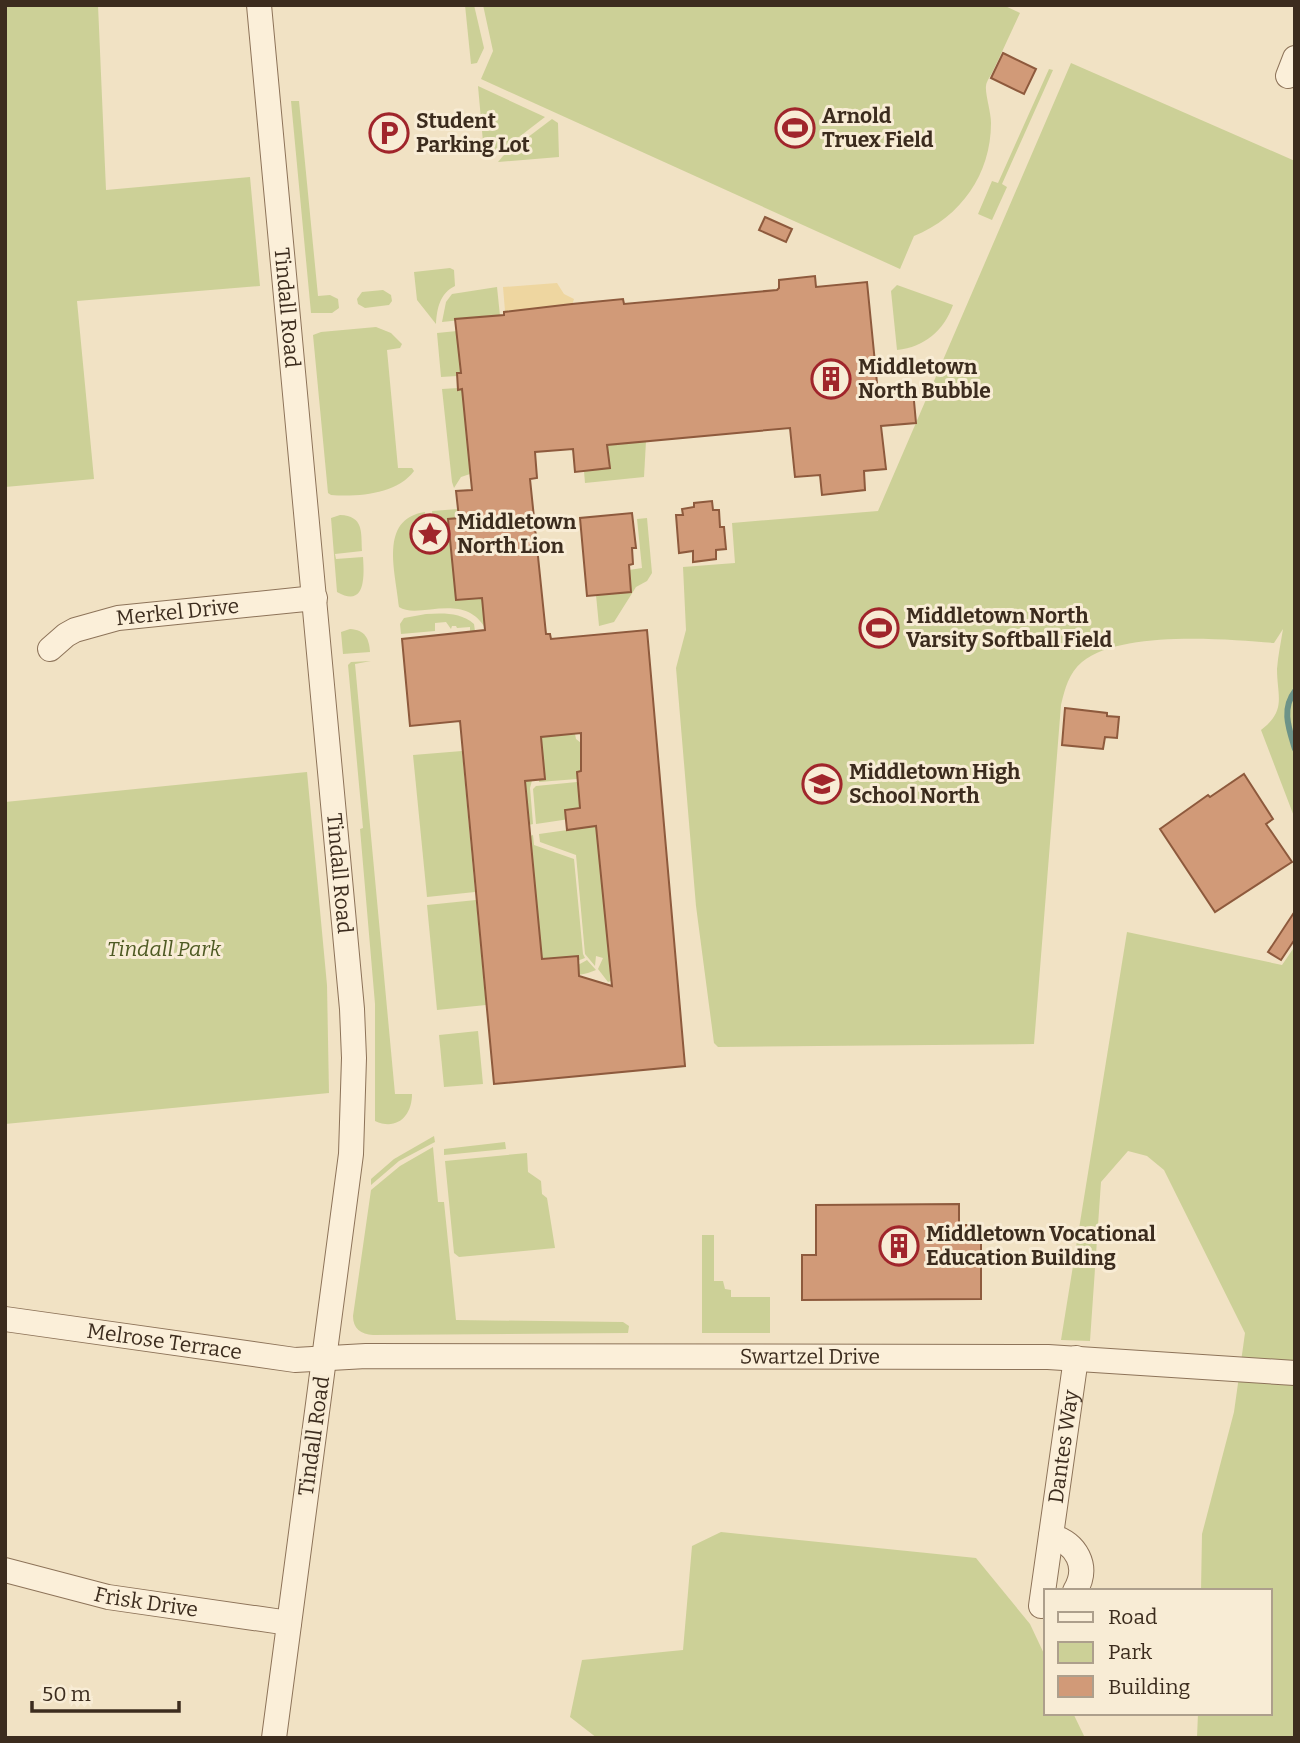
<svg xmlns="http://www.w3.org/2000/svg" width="1300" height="1743" font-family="Bitter,serif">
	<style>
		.green { fill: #ccd097 }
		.sand { fill: #eed6a0 }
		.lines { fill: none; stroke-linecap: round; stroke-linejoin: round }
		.stream { stroke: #6c9388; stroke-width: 6 }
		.building { fill: #d19a78; stroke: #8e5a3d; stroke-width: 2; fill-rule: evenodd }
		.minor-casing { stroke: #8d7359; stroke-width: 26 }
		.minor { stroke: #fbefd9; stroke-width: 24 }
		.labels { text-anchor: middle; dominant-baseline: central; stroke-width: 6; stroke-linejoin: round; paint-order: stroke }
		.poi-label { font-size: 21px; font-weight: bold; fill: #3c2c1e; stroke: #f8ecd5; text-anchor: start }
		.street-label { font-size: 21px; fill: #3c2c1e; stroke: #f8ecd5 }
		.park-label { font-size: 21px; font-style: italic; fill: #4e5a23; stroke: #f8ecd5 }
	</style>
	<rect width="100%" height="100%" fill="#f1e2c4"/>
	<g class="green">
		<polygon points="5,5 98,5 106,190 250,177 260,286 77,301 94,479 5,487"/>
		<polygon points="465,5 474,5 484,48 477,63 471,64"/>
		<path d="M483 5H1003L1020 13C1011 32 1002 52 993 71 991 75 986 82 986 86 985 94 991 112 991 123 991 174 961 217 914 236L900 269 481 79 493 51Z"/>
		<path d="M1071 63 1295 161V819L1261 730C1287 710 1277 696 1277 669 1278 655 1281 642 1283 629L1274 643C1226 639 1121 630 1082 662 1069 673 1065 688 1061 705L1034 1044 718 1047 714 1043 696 906 676 668 686 630 683 567 735 563 732 523 878 511Z"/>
		<polygon points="1049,69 1053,70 1002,184 1007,187 992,220 978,214 992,181 998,183"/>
		<polygon points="478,86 545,117 497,154 484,153"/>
		<polygon points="291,101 299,101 318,296 330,295 338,299 339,308 332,313 311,313"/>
		<polygon points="552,119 558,123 559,157 498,162 503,156"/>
		<path d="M450 268 454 270 455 286C440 293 437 308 436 324L417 300 414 272Z"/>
		<path d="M897 285 953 305C944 330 925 347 897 350L891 291Z"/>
		<polygon points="497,287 500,316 442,322 446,302 452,294"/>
		<polygon points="383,290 391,295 392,301 389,305 365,308 358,304 357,299 362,292"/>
		<path d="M376 327 391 333 402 344 400 348 387 350 398 468H412L414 471C397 494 359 497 331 495L328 493 313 335 321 332Z"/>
		<polygon points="457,331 461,373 457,373 457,376 441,377 437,333"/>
		<polygon points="458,388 459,390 462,390 470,474 461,477 454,488 452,482 442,389"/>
		<polygon points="646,441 644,477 585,483 582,448"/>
		<path d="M458 509 475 517 448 520 456 600 482 598 485 628C464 591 418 620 399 607 396 573 378 519 425 512L426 521 420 522 421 539 441 538 439 521H433L432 511Z"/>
		<path d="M340 515C364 516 361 532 362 551L335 554 336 559 363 557C364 573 367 609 337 592L331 518Z"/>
		<polygon points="647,518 652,573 647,581 636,587 614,622 599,626 596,595 631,591 629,570 642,568 637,519"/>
		<path d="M426 614C442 613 461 612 474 624L475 631H470V627L457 628 456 626H452L451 629 446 622 435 623V631L401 634 400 624 404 618Z"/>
		<path d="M350 629C365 630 369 638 370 652L343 654 341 632Z"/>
		<path d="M371 661 355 664 395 1094H412C412 1116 397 1131 375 1121V1004L360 829 363 828 348 665 351 662Z"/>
		<polygon points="575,734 576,739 581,743 596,815 536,824 533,789 536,786 577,782 577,779 539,782 539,779 545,778 541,746 530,788 533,824 529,825 521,739"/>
		<polygon points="462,751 475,892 427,897 413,755"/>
		<polygon points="307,772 327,985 329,1093 5,1124 5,802"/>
		<polygon points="596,826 611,981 608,982 598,969 603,958 596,956 595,966 585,954 576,855 540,842 539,834"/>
		<path d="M533 835 534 845 574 859 583 954 585 958 577 961 578 965 587 960 596 970C580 977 560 977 543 975L530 836Z"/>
		<polygon points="476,900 486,1005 437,1010 427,905"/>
		<polygon points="1127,932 1282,965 1295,946 1295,1738 1197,1738 1198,1713 1270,1713 1270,1591 1201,1591 1202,1534 1234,1412 1245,1333 1164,1170 1147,1156 1128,1151 1101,1182 1090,1341 1061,1340"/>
		<polygon points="478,1031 483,1084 444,1087 439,1035"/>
		<polygon points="434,1136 435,1142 399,1161 371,1185 371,1179 394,1159"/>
		<polygon points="505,1142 506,1149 444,1155 444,1149"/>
		<path d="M433 1147 438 1202H444L456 1320 623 1322 629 1326 628 1333 373 1335C361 1334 353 1329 353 1316L371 1190 400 1166Z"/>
		<polygon points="527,1153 528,1172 541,1181 542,1194 547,1198 555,1248 459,1257 454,1253 445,1161"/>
		<polygon points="702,1235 714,1235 714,1281 723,1281 725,1289 731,1290 731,1297 770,1297 770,1333 702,1333"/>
		<polygon points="721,1532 976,1558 1030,1624 1046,1658 1046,1713 1073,1713 1085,1738 597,1738 570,1717 582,1660 683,1650 692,1546"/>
	</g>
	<polygon class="sand" points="557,283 564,294 574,299 572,305 505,311 503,287"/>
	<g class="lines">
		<path class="stream" d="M1295 691C1281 709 1289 729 1295 749"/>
	</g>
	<g class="building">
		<polygon points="1003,53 1036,69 1024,94 991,78"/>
		<polygon points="765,217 792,229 786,242 759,230"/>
		<path d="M815 276 816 287 867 282 878 393 913 390 916 423 881 426 886 469 864 471 865 490 822 495 820 475 795 477 790 428 607 445 610 468 575 472 573 449 535 452 537 478 530 479 546 634H550L551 639 647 630 685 1066 494 1084 460 721 410 726 402 639 485 630 482 598 456 600 448 519 459 518 456 491 472 490 462 389 458 390 457 373H461L455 319 504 315V312L572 304 623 299 624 304 777 290 779 288V280ZM581 733V771L577 772 580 808 565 810 567 830 596 826 612 986 579 976 578 956 542 959 525 781 545 779 541 737Z"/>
		<polygon points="712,501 713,510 719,510 720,527 724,527 726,549 716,550 716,559 693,562 693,551 679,553 676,515 683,515 682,509 694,507 694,503"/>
		<polygon points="632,513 636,548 632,548 633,564 629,565 631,592 587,596 580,518"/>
		<polygon points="1065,708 1107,713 1107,716 1119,717 1117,738 1105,737 1103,749 1062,745"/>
		<polygon points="1244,774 1273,819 1266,824 1292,862 1215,912 1160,829 1208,795 1210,797"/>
		<polygon points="1295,911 1295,939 1281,960 1268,952"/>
		<polygon points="959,1204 959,1225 981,1225 981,1299 802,1300 802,1255 816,1255 816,1205"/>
	</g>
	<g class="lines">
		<g class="minor-casing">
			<g id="minor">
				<path id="s1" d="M259 5 352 1009 354 1058 351 1154 274 1738"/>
				<polyline points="1288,76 1295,58"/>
				<path id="s2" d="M50 649 66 635 75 630 118 618 315 598"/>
				<path id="s3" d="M5 1319 295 1360 366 1356 1048 1357 1295 1373"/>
				<path d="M1051 1536C1076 1543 1090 1566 1075 1591"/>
				<path id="s4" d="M5 1570 108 1597 289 1623"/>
				<path id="s5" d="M1046 1605 1041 1606 1076 1358"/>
			</g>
		</g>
		<use href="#minor" class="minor"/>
	</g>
	<defs>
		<g id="stadium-ring" transform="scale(2.0125)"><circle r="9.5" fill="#f8ecd5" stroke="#a0252b" stroke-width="1.5"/><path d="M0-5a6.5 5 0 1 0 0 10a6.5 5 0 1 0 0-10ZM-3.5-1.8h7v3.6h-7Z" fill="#a0252b"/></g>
		<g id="parking-ring" transform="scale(2.0125)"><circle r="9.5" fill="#f8ecd5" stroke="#a0252b" stroke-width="1.5"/><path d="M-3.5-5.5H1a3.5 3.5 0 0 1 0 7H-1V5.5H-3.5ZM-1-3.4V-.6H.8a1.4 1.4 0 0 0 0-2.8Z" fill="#a0252b"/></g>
		<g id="building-ring" transform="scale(2.0125)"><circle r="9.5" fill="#f8ecd5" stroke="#a0252b" stroke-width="1.5"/><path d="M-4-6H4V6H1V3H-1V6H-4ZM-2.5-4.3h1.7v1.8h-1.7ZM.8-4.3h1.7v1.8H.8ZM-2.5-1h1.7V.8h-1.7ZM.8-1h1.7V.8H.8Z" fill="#a0252b"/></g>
		<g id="sight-ring" transform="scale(2.0125)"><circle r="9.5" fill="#f8ecd5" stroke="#a0252b" stroke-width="1.5"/><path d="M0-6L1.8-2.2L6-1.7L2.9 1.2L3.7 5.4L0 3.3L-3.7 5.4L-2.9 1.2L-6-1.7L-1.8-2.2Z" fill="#a0252b"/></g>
		<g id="school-ring" transform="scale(2.0125)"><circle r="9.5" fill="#f8ecd5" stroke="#a0252b" stroke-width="1.5"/><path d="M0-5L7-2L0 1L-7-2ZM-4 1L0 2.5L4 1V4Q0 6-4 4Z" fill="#a0252b"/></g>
	</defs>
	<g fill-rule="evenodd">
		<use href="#stadium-ring" x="795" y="128"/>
		<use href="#parking-ring" x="389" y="133"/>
		<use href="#building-ring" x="831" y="379"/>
		<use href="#sight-ring" x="430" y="534"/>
		<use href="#stadium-ring" x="879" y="628"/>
		<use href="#school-ring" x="822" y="784"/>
		<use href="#building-ring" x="899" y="1246"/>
	</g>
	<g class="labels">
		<g class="poi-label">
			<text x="822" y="116">Arnold<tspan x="822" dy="24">Truex Field</tspan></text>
			<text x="416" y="121">Student<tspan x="416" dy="24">Parking Lot</tspan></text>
			<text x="858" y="367">Middletown<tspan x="858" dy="24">North Bubble</tspan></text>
			<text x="457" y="522">Middletown<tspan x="457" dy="24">North Lion</tspan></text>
			<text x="906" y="616">Middletown North<tspan x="906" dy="24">Varsity Softball Field</tspan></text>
			<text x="849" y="772">Middletown High<tspan x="849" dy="24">School North</tspan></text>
			<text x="926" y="1234">Middletown Vocational<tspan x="926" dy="24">Education Building</tspan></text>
		</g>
		<g class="street-label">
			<text stroke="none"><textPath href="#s1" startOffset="304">Tindall Road</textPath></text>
			<text stroke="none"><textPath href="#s2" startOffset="136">Merkel Drive</textPath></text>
			<text stroke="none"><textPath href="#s1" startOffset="872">Tindall Road</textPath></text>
			<text stroke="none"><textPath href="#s3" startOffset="161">Melrose Terrace</textPath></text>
			<text stroke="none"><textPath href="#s3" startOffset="808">Swartzel Drive</textPath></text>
			<text transform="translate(314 1436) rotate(-82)">Tindall Road</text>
			<text stroke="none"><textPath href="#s5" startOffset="166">Dantes Way</textPath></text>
			<text stroke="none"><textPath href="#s4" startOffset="145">Frisk Drive</textPath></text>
		</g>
		<g class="park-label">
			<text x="164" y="949">Tindall Park</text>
		</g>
	</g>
	<rect width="1300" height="1743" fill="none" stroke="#3c2c1e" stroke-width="14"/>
	<rect x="1044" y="1589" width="228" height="126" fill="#f8ecd5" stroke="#ad9f8c" stroke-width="2"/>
	<rect x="1058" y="1612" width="35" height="10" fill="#fbefd9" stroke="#ad9f8c" stroke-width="2"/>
	<text x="1108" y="1624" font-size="21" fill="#3c2c1e">Road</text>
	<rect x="1058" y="1642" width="35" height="21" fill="#ccd097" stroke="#ad9f8c" stroke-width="2"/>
	<text x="1108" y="1659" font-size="21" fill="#3c2c1e">Park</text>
	<rect x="1058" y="1676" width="35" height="21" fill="#d19a78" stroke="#ad9f8c" stroke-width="2"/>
	<text x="1108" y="1694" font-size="21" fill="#3c2c1e">Building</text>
	<path d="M32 1701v10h147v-10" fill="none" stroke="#3c2c1e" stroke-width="3.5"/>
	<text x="42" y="1701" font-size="21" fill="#3c2c1e" stroke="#f8ecd5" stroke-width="5" paint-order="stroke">50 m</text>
</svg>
